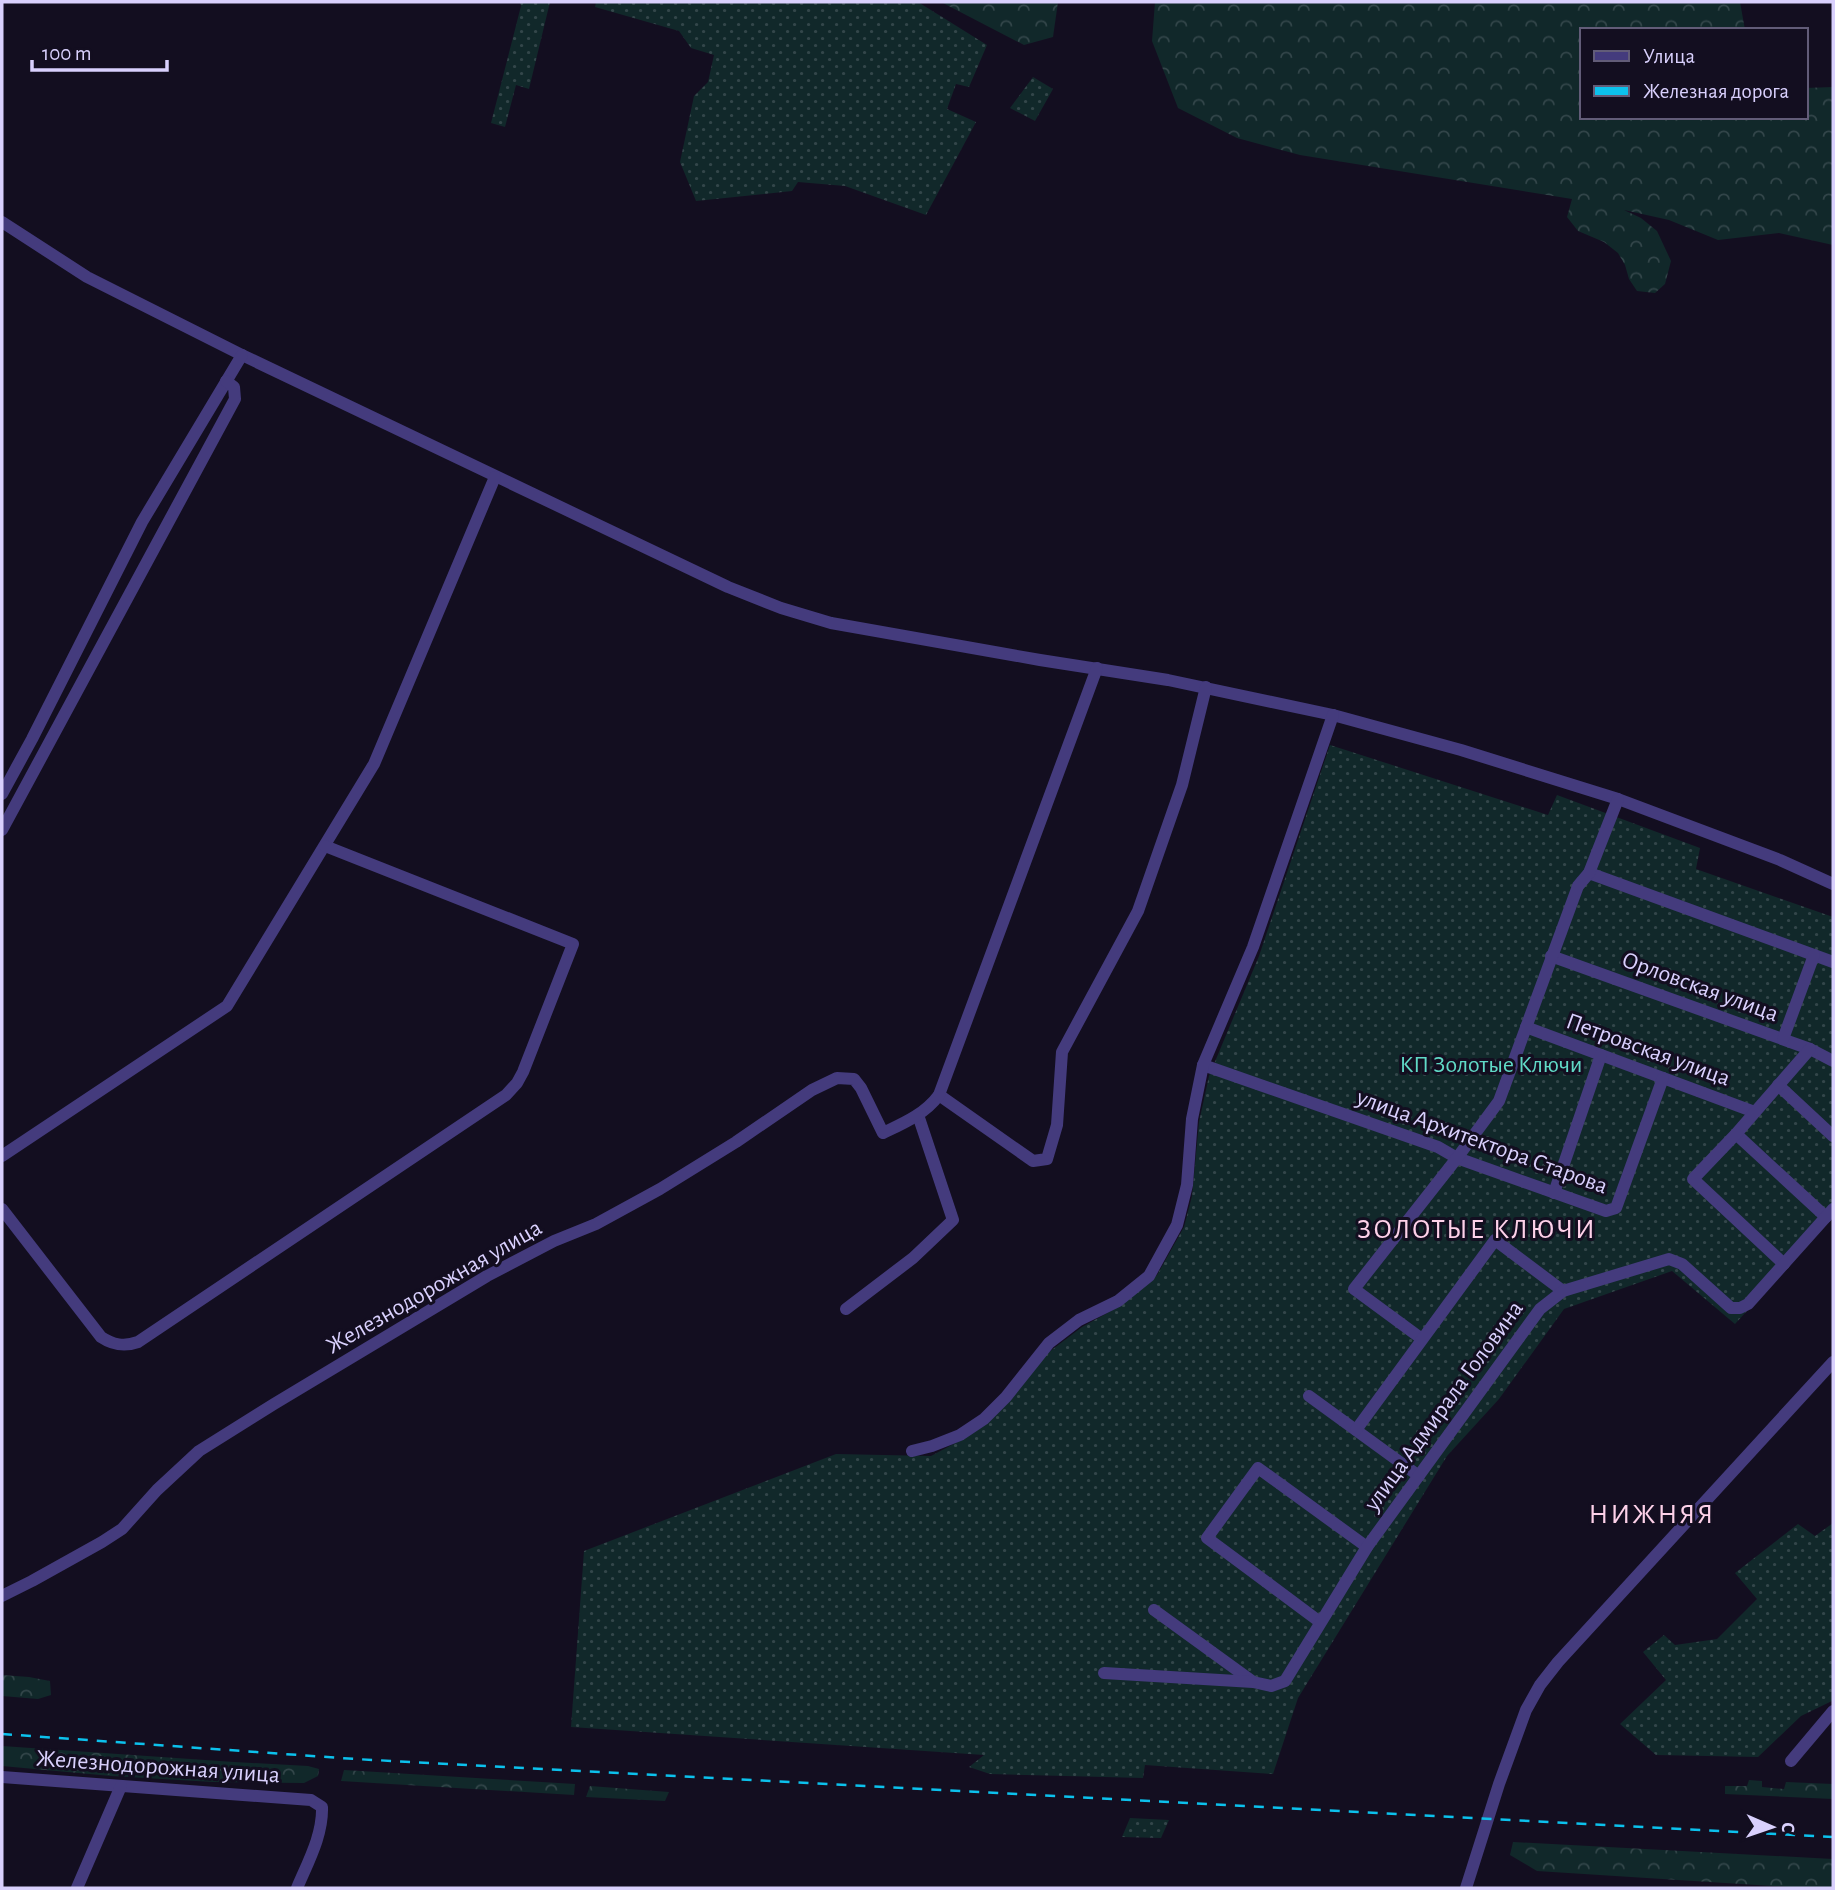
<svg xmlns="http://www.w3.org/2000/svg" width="1835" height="1890" font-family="'Alegreya Sans',sans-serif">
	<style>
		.grass { fill: url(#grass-dots) }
		.forest { fill: url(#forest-crowns) }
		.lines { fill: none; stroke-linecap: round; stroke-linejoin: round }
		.minor { stroke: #443b7d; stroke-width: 12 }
		.rail { stroke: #0cc1ec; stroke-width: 2.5; stroke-dasharray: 10 9; stroke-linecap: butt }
		.labels { text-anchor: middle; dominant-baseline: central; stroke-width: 6; stroke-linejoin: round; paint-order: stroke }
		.street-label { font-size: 24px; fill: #d9d0fd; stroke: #130e20 }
		.park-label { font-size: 24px; fill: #60d9c6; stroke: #130e20 }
		.quarter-label { font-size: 28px; letter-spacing: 2px; fill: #fdd1e9; stroke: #130e20 }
	</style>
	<defs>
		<pattern id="grass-dots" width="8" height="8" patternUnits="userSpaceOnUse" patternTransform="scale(1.75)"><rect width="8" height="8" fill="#11282a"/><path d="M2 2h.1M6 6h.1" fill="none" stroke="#33464a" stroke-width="1.8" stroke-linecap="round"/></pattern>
		<pattern id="forest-crowns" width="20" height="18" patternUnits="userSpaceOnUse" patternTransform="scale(1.75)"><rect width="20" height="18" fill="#11282a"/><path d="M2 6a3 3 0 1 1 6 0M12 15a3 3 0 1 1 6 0" fill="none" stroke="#33464a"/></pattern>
	</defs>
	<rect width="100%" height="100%" fill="#130e20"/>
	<g class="grass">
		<polygon points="520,2 550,2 529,89 516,85 505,127 491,123 521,6"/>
		<polygon points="596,2 918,2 987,45 969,87 956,84 947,109 976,122 926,215 845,186 798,182 792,191 696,201 680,162 694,96 708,82 714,55 691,48 679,31 595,7"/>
		<polygon points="1033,77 1053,89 1035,121 1010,108"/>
		<polygon points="1330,745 1548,815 1557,795 1700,848 1696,869 1833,917 1833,1217 1735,1324 1672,1271 1564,1309 1499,1399 1447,1456 1298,1698 1273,1774 1145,1765 1143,1778 990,1774 969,1767 984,1755 571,1727 584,1551 836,1454 931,1456 961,1440 1049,1352 1082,1327 1120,1306 1157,1275 1184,1227 1192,1196 1199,1122 1209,1076 1259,956"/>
		<polygon points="1833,1523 1832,1701 1801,1716 1758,1757 1656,1755 1620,1724 1666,1680 1643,1652 1664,1635 1675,1645 1717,1639 1757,1599 1735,1573 1798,1524 1815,1536"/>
		<polygon points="1130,1818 1169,1820 1161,1838 1122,1837"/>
	</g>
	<g class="forest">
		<polygon points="941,2 1058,2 1053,37 1024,45"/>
		<polygon points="1155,2 1740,2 1745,30 1581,30 1581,117 1805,117 1805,88 1833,87 1833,245 1779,233 1718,240 1669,220 1624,210 1641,218 1657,231 1671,261 1665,284 1655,293 1637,291 1629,279 1625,265 1618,253 1604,242 1578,231 1567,217 1572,199 1300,155 1237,138 1178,108 1152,41"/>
		<polygon points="2,1675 29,1677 50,1681 51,1695 38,1699 2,1696"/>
		<polygon points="2,1746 234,1762 308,1766 319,1769 318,1776 304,1783 213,1782 111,1776 2,1766"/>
		<polygon points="344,1770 575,1784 574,1795 341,1781"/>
		<polygon points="1749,1780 1762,1781 1762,1787 1784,1789 1786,1782 1833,1784 1833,1799 1725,1794 1725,1786 1747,1786"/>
		<polygon points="590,1786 669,1792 665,1801 586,1797"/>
		<polygon points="1513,1842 1833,1859 1833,1888 1804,1888 1537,1871 1510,1855"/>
	</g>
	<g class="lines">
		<g class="minor">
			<polyline points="2,222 87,277 242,355 728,587 781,608 831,623 1040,660 1168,680 1333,715 1461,750 1618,799 1780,860 1833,884"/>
			<polyline points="2,794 32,739 142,522 242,355"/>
			<polyline points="2,830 235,399 234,387 226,381"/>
			<polyline points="1589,873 1833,962"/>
			<polyline points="1551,956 1810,1049 1833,1061"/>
			<polyline points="1526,1027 1755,1112"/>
			<polyline points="1783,1039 1814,955"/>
			<polyline points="1203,1065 1438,1147 1457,1158 1606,1211 1616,1208 1663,1078"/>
			<polyline points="1778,1085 1833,1136"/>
			<polyline points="939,1095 1033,1161 1047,1159 1057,1125 1062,1052 1138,911 1182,785 1206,687"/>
			<polyline points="1736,1134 1826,1217"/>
			<polyline points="2,1156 227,1006 374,764 495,477"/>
			<polyline points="1554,1193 1601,1055"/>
			<path d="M2 1209 101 1337C113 1345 124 1347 138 1342L506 1095 517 1083 523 1072 573 944 325 846"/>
			<polyline points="1784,1264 1693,1179 1736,1134 1810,1049"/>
			<polyline points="846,1309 913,1258 953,1220 918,1115"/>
			<polyline points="1422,1339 1354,1289 1457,1158 1499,1101 1578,886 1589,873 1618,799"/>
			<polyline points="1309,1396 1419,1476"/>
			<polyline points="1356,1430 1495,1240 1563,1291"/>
			<polyline points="912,1451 932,1446 960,1435 984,1419 1006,1397 1049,1343 1079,1320 1118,1301 1149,1276 1177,1225 1187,1185 1192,1119 1203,1065 1253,947 1333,715"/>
			<path d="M2 1596 32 1581 102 1542 122 1529 157 1490 199 1451 274 1404 487 1276 554 1241 596 1224 660 1189 736 1142 812 1090 837 1078 854 1079 861 1088 883 1133C904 1123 925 1114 939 1095L1097 668"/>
			<polyline points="1154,1610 1252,1681"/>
			<polyline points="1320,1622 1207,1538 1258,1468 1367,1547"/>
			<polyline points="1104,1673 1253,1682 1271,1686 1285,1681 1367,1547 1540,1309 1563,1291 1669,1259 1682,1264 1731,1308 1740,1308 1748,1304 1833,1209"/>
			<polyline points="1791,1761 1833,1711"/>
			<path d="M2 1777 311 1800 322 1807C323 1835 308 1862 297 1888"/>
			<polyline points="77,1888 121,1786"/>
			<polyline points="1466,1888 1499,1784 1526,1710 1540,1685 1558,1662 1833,1362"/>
		</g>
		<polyline class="rail" points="2,1734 355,1759 1833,1837"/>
	</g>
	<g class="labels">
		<g class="street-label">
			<text transform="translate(1700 987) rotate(20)">Орловская улица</text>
			<text transform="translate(1648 1050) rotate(20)">Петровская улица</text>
			<text transform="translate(1482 1142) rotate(20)">улица Архитектора Старова</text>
			<text transform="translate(434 1287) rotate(-30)">Железнодорожная улица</text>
			<text transform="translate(1444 1406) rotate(-54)">улица Адмирала Головина</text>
			<text transform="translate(158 1767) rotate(4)">Железнодорожная улица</text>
		</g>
		<g class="park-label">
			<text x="1491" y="1065">КП Золотые Ключи</text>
		</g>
		<g class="quarter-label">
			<text x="1477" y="1230">ЗОЛОТЫЕ КЛЮЧИ</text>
			<text x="1652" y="1515">НИЖНЯЯ</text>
		</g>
	</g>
	<rect width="1835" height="1890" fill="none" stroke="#d9d0fd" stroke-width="7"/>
	<rect x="1580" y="28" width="228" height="91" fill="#130e20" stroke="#625c78" stroke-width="2"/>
	<rect x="1594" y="51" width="35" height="10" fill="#443b7d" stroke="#625c78" stroke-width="2"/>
	<text x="1643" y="63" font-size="21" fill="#d9d0fd">Улица</text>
	<rect x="1594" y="86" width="35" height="10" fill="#0cc1ec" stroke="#625c78" stroke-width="2"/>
	<text x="1643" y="98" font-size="21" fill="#d9d0fd">Железная дорога</text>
	<g transform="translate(1772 1827) rotate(92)" stroke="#130e20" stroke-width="5" paint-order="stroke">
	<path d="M0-5L12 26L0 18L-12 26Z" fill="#d9d0fd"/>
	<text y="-10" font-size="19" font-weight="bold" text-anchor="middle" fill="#d9d0fd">С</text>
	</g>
	<path d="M32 60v10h135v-10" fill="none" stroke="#d9d0fd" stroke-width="3.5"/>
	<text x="42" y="60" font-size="21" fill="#d9d0fd" stroke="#130e20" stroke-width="5" paint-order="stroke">100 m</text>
</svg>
